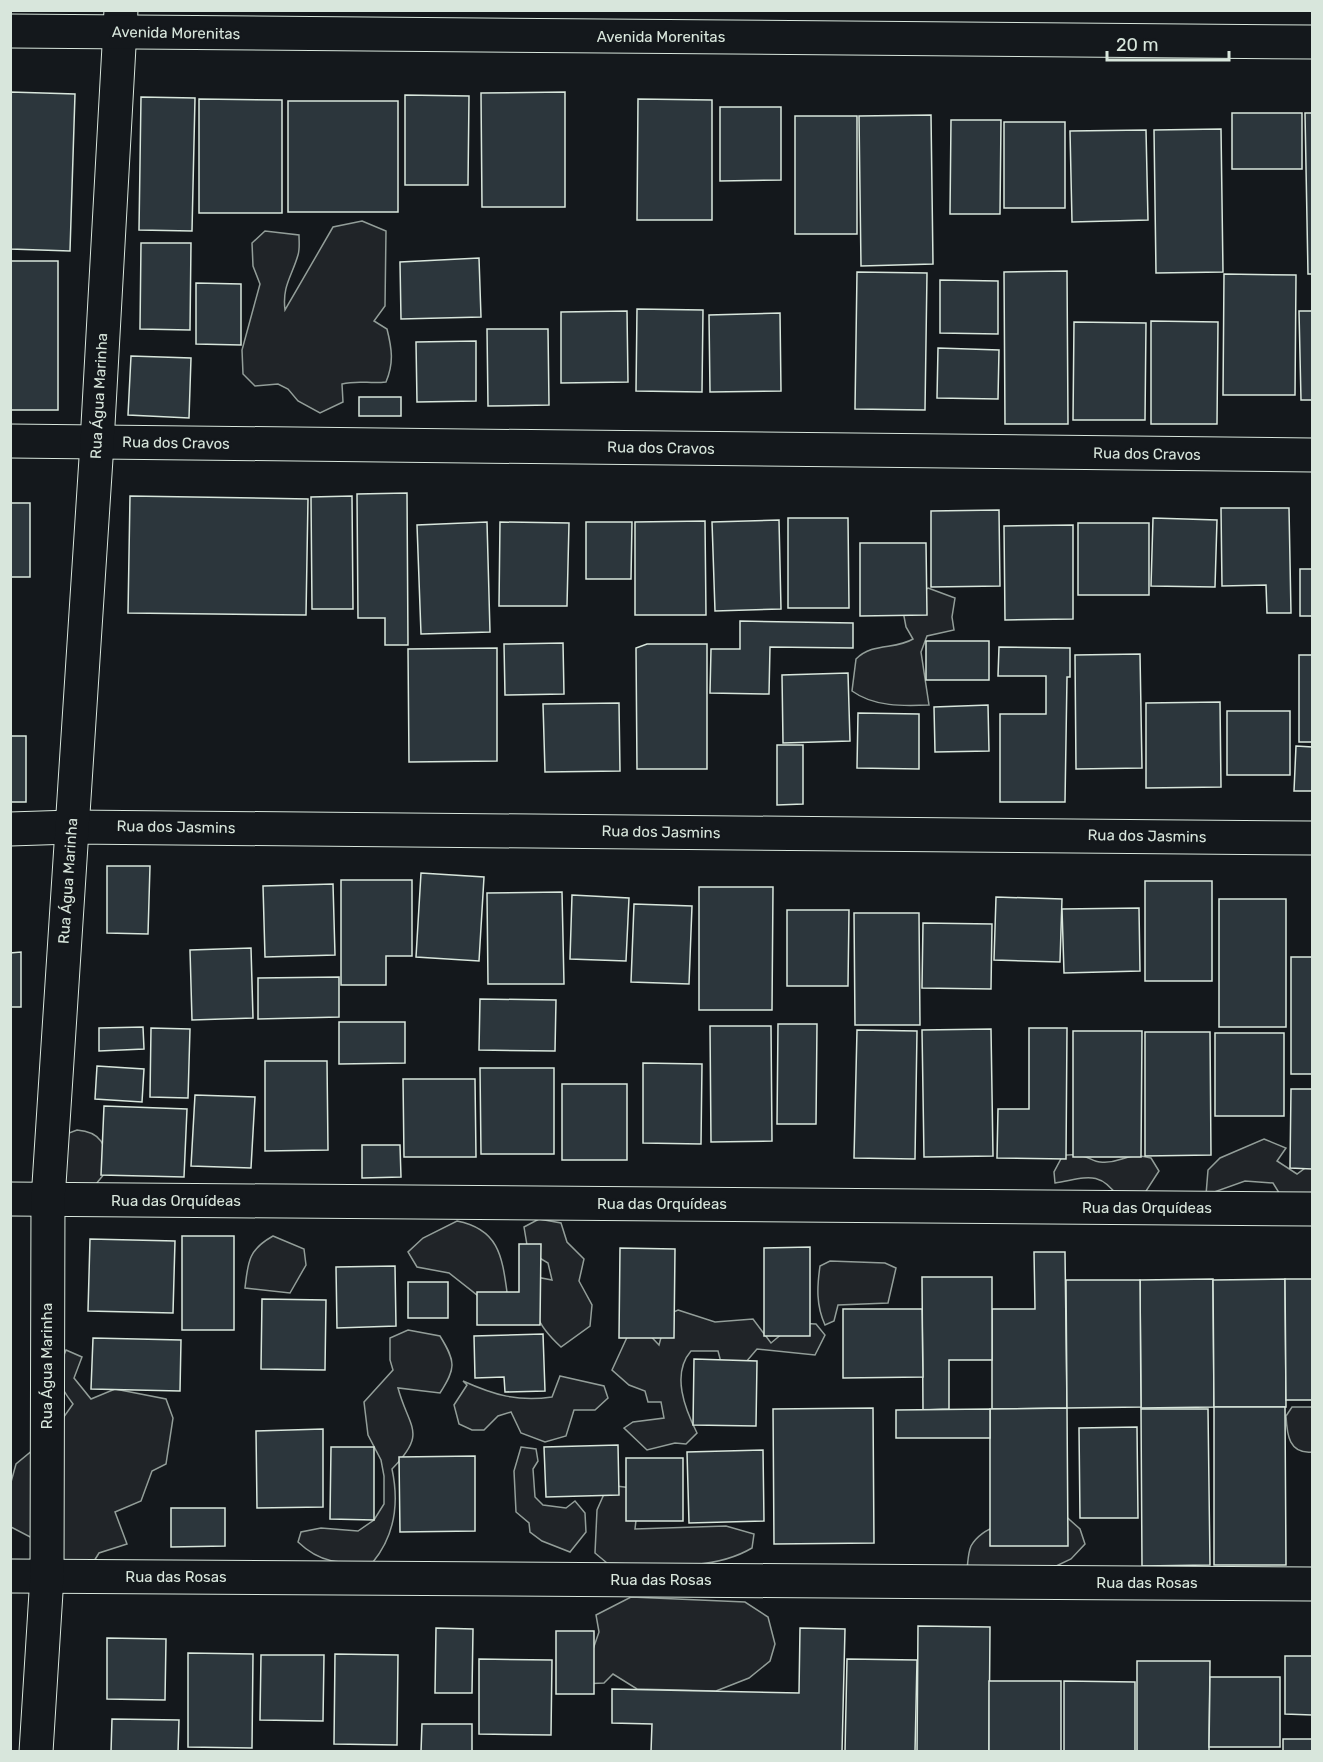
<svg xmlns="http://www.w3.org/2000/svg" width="1323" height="1762" font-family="Rubik,sans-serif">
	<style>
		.green { fill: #202428; stroke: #939e99; stroke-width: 1.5 }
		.building { fill: #2c363c; stroke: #d8e6dc; stroke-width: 1.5 }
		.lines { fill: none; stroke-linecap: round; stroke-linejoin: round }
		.minor-casing { stroke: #d8e6dc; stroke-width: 35 }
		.secondary-casing { stroke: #d8e6dc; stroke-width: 35 }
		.minor { stroke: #14181c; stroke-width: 33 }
		.secondary { stroke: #14181c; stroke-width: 33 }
		.labels { text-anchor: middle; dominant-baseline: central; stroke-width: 4.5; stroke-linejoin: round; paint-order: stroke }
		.street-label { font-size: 15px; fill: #d8e6dc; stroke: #14181c }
	</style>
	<rect width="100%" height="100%" fill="#14181c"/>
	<g class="green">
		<path d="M362 221 386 231 385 306 374 321 387 329C392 349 394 363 386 382 370 384 358 380 342 384L343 402 320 413 298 401 288 389 278 384 255 386 243 374 242 350 260 284 253 266 252 243 265 231 299 235C299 241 300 249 298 255 292 276 282 286 285 310L333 227Z"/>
		<path d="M928 588 955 598 952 617 954 630 927 636 921 652 929 705C903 706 874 707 852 691L856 659C873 642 895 650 913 639L906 627 903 611 913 597Z"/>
		<path d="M77 1130C103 1132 105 1146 109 1168L96 1184 67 1185 60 1180 69 1133Z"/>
		<polygon points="1264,1139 1286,1148 1277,1161 1297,1174 1312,1163 1312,1222 1281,1196 1273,1183 1245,1181 1206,1195 1208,1170 1220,1158"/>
		<path d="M1063 1155C1069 1155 1076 1154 1082 1156 1089 1157 1094 1162 1100 1162 1121 1165 1124 1151 1151 1158L1159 1171 1139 1202 1119 1198C1099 1169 1086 1178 1055 1183L1054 1172Z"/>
		<path d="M539 1219 561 1223 567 1242 584 1259 579 1281 592 1305 590 1326 561 1347C534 1322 533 1312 536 1277L552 1280 548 1263 528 1251 524 1227Z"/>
		<path d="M457 1221C498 1229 502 1255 507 1292L486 1302 449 1273 417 1267 408 1252 423 1238Z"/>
		<path d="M273 1236 304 1249 306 1265 290 1293 245 1288C248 1262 248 1250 273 1236Z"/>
		<path d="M830 1261 885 1263 896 1268 888 1303 838 1305 834 1321 825 1325C816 1305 817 1287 820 1266Z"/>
		<path d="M678 1310 715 1322 753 1319 771 1343 795 1323 816 1324 825 1335 815 1355 757 1349 740 1369 723 1370 718 1351H691C671 1374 685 1409 697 1433L686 1444 675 1443 647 1450 624 1428 633 1422 664 1418 661 1402H648L645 1391 629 1385 612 1370 629 1333 642 1327 659 1345 667 1315Z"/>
		<path d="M408 1330 440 1336C456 1362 456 1368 440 1393L398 1388C409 1429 428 1432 392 1469 399 1502 395 1535 373 1562 342 1563 322 1565 298 1542L301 1532 321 1528 358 1531 374 1520 384 1504V1476L381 1460 368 1435 364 1402 393 1370 390 1360V1338Z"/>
		<path d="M66 1350 82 1357 74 1378 91 1399 115 1389 166 1399 173 1418 166 1464 152 1471 141 1501 115 1512 127 1544 99 1553 75 1592 40 1542 11 1527V1482L16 1464 51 1435 73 1404C56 1382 55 1376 66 1350Z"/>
		<path d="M560 1376 604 1386 608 1398 595 1410H574L566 1436 545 1442 521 1433 511 1412 498 1416 484 1430H472L459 1424 454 1405 467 1385 463 1381C494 1395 518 1402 552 1397Z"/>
		<path d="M1292 1407H1312V1452C1289 1454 1287 1435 1286 1416Z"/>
		<polygon points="521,1447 536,1449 538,1461 533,1469 535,1497 543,1505 566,1508 575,1501 585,1513 586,1532 570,1552 542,1541 530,1532 529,1523 516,1512 514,1471"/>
		<path d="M608 1485 632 1488 638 1503 635 1529 726 1526 754 1534 752 1548C710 1573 654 1564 607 1563L595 1553 597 1510Z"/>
		<path d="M1061 1512 1080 1529 1085 1544 1071 1559 1052 1568 967 1569C968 1562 968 1553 971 1546 986 1519 1034 1518 1061 1512Z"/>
		<polygon points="631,1597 745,1602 768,1617 775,1644 770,1661 749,1678 716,1691 637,1689 613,1674 604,1683 581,1684 599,1632 596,1615"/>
	</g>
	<g class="building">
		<polygon points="10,92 75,94 70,251 10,249"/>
		<polygon points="565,92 565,207 482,207 481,93"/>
		<polygon points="405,95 469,96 468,185 405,185"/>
		<polygon points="141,97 195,98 192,231 139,230"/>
		<polygon points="199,99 282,100 282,213 199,213"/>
		<polygon points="638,99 712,100 712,220 637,220"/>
		<rect x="288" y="101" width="110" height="111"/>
		<polygon points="720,107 781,107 781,180 720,181"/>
		<rect x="1232" y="113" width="70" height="56"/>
		<polygon points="1305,113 1312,113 1312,274 1308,274"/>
		<polygon points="931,115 933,264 861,266 859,116"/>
		<rect x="795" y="116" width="62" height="118"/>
		<polygon points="951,120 1001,120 1000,214 950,214"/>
		<rect x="1004" y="122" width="61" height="86"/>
		<polygon points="1221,129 1223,272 1156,273 1154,130"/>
		<polygon points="1146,130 1148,220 1072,222 1070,131"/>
		<polygon points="141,243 191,243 190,330 140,329"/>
		<polygon points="479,258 481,317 401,319 400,262"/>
		<rect x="10" y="261" width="48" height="149"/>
		<polygon points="1067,271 1068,424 1005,424 1004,272"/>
		<polygon points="857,272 927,273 925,410 855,409"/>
		<polygon points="1224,274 1296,275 1295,395 1223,395"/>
		<polygon points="940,280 998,281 998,334 940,333"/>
		<polygon points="196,283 241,284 241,345 196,344"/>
		<polygon points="637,309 703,310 702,392 636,391"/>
		<polygon points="627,311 628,382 561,383 561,312"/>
		<polygon points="1299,311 1312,311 1312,400 1301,400"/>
		<polygon points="780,313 781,391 710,392 709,315"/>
		<polygon points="1151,321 1218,322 1217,424 1151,424"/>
		<polygon points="1074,322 1146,323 1145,420 1073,420"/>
		<polygon points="487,329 548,329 549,405 488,406"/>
		<polygon points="476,341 476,401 417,402 416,342"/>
		<polygon points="938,348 999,350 998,399 937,398"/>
		<polygon points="131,356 191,358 189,418 128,415"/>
		<rect x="359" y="397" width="42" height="19"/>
		<polygon points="407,493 408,645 385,645 385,618 358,618 357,494"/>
		<polygon points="130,496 308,499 306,615 128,613"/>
		<polygon points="352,496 353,609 312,609 311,497"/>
		<rect x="10" y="503" width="20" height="74"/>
		<polygon points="1221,508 1289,508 1291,613 1267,613 1266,585 1222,586"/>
		<polygon points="999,510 1000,586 931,587 931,511"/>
		<polygon points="788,518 848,518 849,608 788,608"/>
		<polygon points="1153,518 1217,520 1215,587 1151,586"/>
		<polygon points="779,520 781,609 715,611 712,522"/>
		<polygon points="705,521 706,615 635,615 635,522"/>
		<polygon points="487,522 490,632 421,634 417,525"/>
		<polygon points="500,522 569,523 567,606 499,606"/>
		<polygon points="586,522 632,522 631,579 586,579"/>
		<rect x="1078" y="523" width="71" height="72"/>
		<polygon points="1073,525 1073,619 1005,620 1004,526"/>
		<polygon points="860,543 926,543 927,615 860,616"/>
		<rect x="1300" y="569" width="12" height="47"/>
		<polygon points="740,621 853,623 853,648 770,647 769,694 710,693 711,649 740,649"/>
		<rect x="926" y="641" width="63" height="39"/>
		<polygon points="563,643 564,694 505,695 504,644"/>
		<polygon points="647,644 707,644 707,769 637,769 636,648"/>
		<polygon points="999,647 1070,648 1070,677 1067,677 1065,802 1000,802 1000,714 1046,714 1046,676 998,676"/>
		<polygon points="497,648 497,761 409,762 408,649"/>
		<polygon points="1140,654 1142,768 1076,769 1075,655"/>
		<rect x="1299" y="655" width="13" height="87"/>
		<polygon points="848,673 850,741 783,743 782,675"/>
		<polygon points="1220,702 1221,787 1146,788 1146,703"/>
		<polygon points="619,703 620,771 545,772 543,704"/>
		<polygon points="988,705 989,751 935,752 934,707"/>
		<rect x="1227" y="711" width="63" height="64"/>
		<polygon points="858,713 919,714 919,769 857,768"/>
		<rect x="10" y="736" width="16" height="66"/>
		<polygon points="777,745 803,745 803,804 777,805"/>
		<polygon points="1296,746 1312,747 1312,791 1294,791"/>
		<polygon points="107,866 150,866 148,934 107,933"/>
		<polygon points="421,873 484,877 479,961 416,957"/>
		<polygon points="341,880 412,880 412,956 386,956 386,985 341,985"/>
		<rect x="1145" y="881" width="67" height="100"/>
		<polygon points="333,884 335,955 265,957 263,886"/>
		<polygon points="699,887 773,887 772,1010 699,1010"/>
		<polygon points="562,892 564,984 488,984 487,893"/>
		<polygon points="572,895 629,898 626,961 570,959"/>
		<polygon points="996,897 1062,899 1060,962 994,960"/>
		<rect x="1219" y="899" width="67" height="128"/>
		<polygon points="634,904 692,906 689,984 631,982"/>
		<polygon points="1139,908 1140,971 1064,973 1062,909"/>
		<polygon points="787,910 849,910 848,986 787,986"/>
		<polygon points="854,913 919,913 920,1025 855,1025"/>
		<polygon points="923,923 992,924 991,989 922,988"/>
		<polygon points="251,948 253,1018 192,1020 190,950"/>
		<polygon points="21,952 21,1007 10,1007 10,953"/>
		<rect x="1291" y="957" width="21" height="117"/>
		<polygon points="339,977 339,1017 258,1019 258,978"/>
		<polygon points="480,999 556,1000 555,1051 479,1050"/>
		<polygon points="339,1022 405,1022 405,1063 339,1064"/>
		<polygon points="778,1024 817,1024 816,1124 777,1124"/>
		<polygon points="710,1026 771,1026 772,1141 711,1142"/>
		<polygon points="143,1027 144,1049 99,1051 99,1028"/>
		<polygon points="151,1028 190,1029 188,1098 150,1097"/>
		<polygon points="1029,1028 1067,1028 1066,1159 997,1158 998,1109 1029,1109"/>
		<polygon points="991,1029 993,1156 924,1157 922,1030"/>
		<polygon points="857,1030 917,1031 915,1159 854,1158"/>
		<polygon points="1073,1031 1142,1031 1141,1157 1073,1157"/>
		<polygon points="1145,1032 1210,1032 1211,1155 1145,1156"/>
		<rect x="1215" y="1033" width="69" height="83"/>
		<polygon points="265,1061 327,1061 328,1150 265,1151"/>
		<polygon points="643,1063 702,1064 701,1144 643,1143"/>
		<polygon points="97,1066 144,1069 142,1102 95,1099"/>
		<polygon points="480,1068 554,1068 554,1154 481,1154"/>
		<polygon points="403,1079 475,1079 476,1157 404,1157"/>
		<rect x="562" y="1084" width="65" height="76"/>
		<polygon points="1291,1089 1312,1089 1312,1169 1290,1168"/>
		<polygon points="195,1095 255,1097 251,1168 191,1166"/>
		<polygon points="104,1106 187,1109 184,1177 101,1175"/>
		<polygon points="362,1145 400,1145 401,1177 362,1178"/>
		<rect x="182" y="1236" width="52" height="94"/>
		<polygon points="90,1239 175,1241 173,1313 88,1311"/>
		<polygon points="519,1244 541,1244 540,1325 477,1325 477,1292 519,1292"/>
		<polygon points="810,1247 810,1336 764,1336 764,1248"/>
		<polygon points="620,1248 675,1249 674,1338 619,1338"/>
		<polygon points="1034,1252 1065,1252 1067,1408 992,1409 992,1309 1035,1309"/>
		<polygon points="395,1266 396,1326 337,1328 336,1267"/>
		<polygon points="922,1277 992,1277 992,1360 949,1360 949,1409 923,1410"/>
		<polygon points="1213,1279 1214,1407 1141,1408 1140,1280"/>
		<polygon points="1285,1279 1286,1407 1214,1407 1213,1280"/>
		<polygon points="1285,1279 1312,1279 1312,1400 1286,1400"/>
		<polygon points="1066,1280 1140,1280 1141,1407 1067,1408"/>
		<rect x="408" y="1282" width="40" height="36"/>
		<polygon points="262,1299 326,1300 325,1370 261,1369"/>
		<polygon points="843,1309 922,1309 923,1377 843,1378"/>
		<polygon points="543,1334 545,1391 505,1392 504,1377 475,1378 474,1336"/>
		<polygon points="93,1338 181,1340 180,1391 91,1389"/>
		<polygon points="694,1359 757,1361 756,1426 693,1425"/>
		<polygon points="1214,1407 1285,1407 1286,1565 1214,1565"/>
		<polygon points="873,1408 874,1543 774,1544 773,1409"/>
		<polygon points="1067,1408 1068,1546 990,1546 990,1409"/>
		<polygon points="990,1409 990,1438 896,1438 896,1410"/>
		<polygon points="1141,1409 1208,1409 1210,1565 1142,1566"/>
		<polygon points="1137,1427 1138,1518 1080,1518 1079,1428"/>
		<polygon points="323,1429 323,1507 257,1508 256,1431"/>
		<polygon points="618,1445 619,1495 546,1497 544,1447"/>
		<polygon points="331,1447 374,1447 374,1520 330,1519"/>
		<polygon points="763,1450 764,1521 689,1523 687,1452"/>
		<polygon points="475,1456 475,1531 400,1532 399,1457"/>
		<rect x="626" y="1458" width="57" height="63"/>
		<polygon points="171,1508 225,1508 225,1546 171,1547"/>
		<polygon points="918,1626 990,1627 989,1752 917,1752"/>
		<polygon points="436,1628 473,1629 472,1693 435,1693"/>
		<polygon points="800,1628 845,1629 842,1752 651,1752 652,1724 612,1723 612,1689 799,1693"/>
		<rect x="556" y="1631" width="38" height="63"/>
		<polygon points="107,1638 166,1639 165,1700 107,1699"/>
		<polygon points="188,1653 253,1654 252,1748 188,1747"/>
		<polygon points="335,1654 398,1655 397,1745 334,1744"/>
		<polygon points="261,1655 324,1655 323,1721 260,1720"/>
		<polygon points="1285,1656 1312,1656 1312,1715 1285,1714"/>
		<polygon points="479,1659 552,1660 551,1735 479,1734"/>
		<polygon points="847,1659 917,1660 915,1752 845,1752"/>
		<polygon points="1137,1661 1210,1661 1209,1752 1137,1752"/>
		<polygon points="1210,1677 1280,1677 1280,1747 1209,1747"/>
		<rect x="989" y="1681" width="72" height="71"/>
		<polygon points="1064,1681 1135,1682 1135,1752 1064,1752"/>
		<polygon points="112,1719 179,1720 178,1752 111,1752"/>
		<polygon points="422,1724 472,1724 472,1752 421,1752"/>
		<rect x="1283" y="1739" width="29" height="13"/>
	</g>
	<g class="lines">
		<g class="minor-casing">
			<g id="minor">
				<polyline points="10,441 1312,455"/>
				<polyline points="10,829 71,827 1312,838"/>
				<polyline points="10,1199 1312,1209"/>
				<polyline points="10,1576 1312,1584"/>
				<polyline points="36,1752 47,1576 48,1200 97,443 121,10"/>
			</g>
		</g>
		<g class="secondary-casing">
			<polyline id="secondary" points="10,31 1312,42"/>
		</g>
		<use href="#minor" class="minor"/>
		<use href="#secondary" class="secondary"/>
	</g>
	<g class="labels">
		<g class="street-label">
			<text transform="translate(176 33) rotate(1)">Avenida Morenitas</text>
			<text x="661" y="37">Avenida Morenitas</text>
			<text transform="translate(99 396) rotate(-87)">Rua Água Marinha</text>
			<text transform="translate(176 443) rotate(1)">Rua dos Cravos</text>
			<text transform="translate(661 448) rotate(1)">Rua dos Cravos</text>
			<text transform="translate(1147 454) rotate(1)">Rua dos Cravos</text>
			<text transform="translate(176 827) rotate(1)">Rua dos Jasmins</text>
			<text transform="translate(661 832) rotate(1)">Rua dos Jasmins</text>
			<text transform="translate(1147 836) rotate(1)">Rua dos Jasmins</text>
			<text transform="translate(68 881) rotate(-86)">Rua Água Marinha</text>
			<text x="176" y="1201">Rua das Orquídeas</text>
			<text x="662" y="1204">Rua das Orquídeas</text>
			<text x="1147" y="1208">Rua das Orquídeas</text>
			<text transform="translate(47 1366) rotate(-90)">Rua Água Marinha</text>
			<text x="176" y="1577">Rua das Rosas</text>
			<text x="661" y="1580">Rua das Rosas</text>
			<text x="1147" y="1583">Rua das Rosas</text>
		</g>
	</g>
	<rect width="1323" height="1762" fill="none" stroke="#d8e6dc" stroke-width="24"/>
	<path d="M1107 51v9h122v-9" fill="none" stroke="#d8e6dc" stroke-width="3"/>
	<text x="1116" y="51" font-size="18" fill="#d8e6dc" stroke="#14181c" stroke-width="4.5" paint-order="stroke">20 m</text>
</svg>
